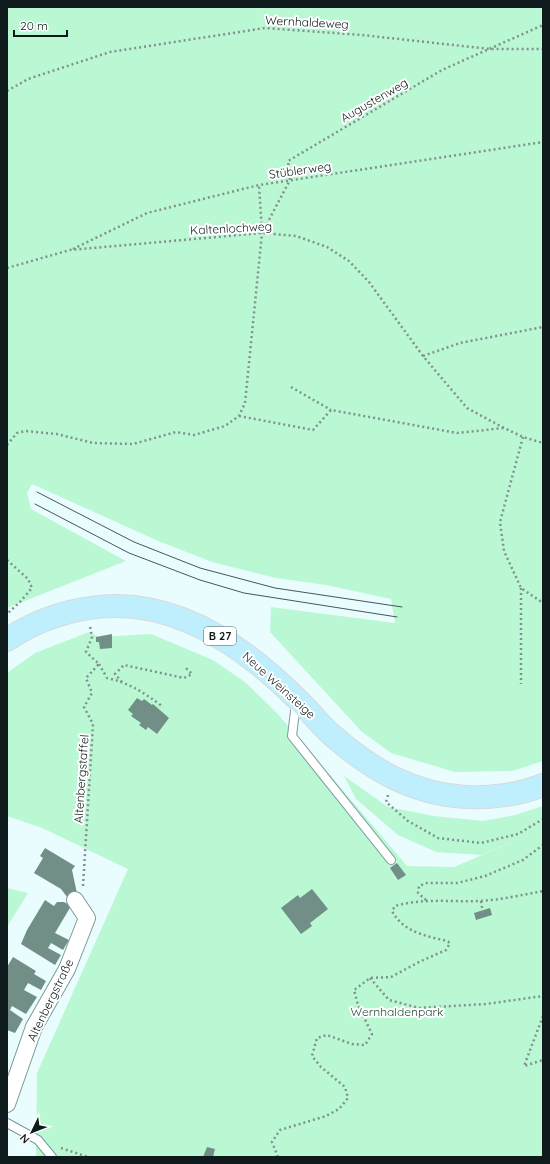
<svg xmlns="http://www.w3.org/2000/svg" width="550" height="1164" font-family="Quicksand,sans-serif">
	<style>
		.green { fill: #baf8d3 }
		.building { fill: #718e87 }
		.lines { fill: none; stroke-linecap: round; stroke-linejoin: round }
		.lane-casing { stroke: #7b9a9b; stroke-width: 10 }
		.street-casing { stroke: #7b9a9b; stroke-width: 18 }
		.primary-casing { stroke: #d8dadb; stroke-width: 24 }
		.path { stroke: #819091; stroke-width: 2.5; stroke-dasharray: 2 3; stroke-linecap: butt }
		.lane { stroke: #fff; stroke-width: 8 }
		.street { stroke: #fff; stroke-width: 16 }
		.primary { stroke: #bfeefd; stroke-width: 22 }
		.tram { stroke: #485657; stroke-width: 1 }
		.labels { text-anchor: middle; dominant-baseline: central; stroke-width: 4; stroke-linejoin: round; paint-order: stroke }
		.shield { fill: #fff; stroke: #565f5f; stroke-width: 1 }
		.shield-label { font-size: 11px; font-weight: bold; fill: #0e1a1b }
		.street-label { font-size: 12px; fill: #0e1a1b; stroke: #fff }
		.park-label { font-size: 12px; fill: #234e37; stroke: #fff }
	</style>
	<rect width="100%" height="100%" fill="#eafdfe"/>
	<g class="green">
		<polygon points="7,7 543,7 543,761 512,771 455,772 391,753 361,731 270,632 271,607 395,623 391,599 326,585 276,578 212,562 156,540 32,484 27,493 31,509 126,561 7,608"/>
		<polygon points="89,632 99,637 151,634 213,660 245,682 276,712 330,775 407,866 454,867 531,834 481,855 436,852 398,835 356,799 344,776 388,807 434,816 483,821 515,815 543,806 543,1157 36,1157 37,1073 128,869 42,828 7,816 7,673 35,653"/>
		<polygon points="7,888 28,893 7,927"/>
	</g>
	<g class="building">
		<polygon points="112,634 112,648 100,649 99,642 96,642 96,637"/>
		<polygon points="137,698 142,701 144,699 152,705 153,704 169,718 157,734 148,727 146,730 139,725 141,723 131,716 133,714 128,710"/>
		<polygon points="45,848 75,866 72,870 78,898 71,902 61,889 34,873 43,858 40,856"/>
		<polygon points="397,863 406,875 398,880 390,868"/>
		<polygon points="312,889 328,909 310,923 312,926 301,934 281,908 298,895 300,898"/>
		<polygon points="45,900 54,906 57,902 64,902 71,906 55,933 69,940 63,950 51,943 48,948 61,955 55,965 21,944 27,930"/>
		<polygon points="490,908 492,915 476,920 474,913"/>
		<polygon points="13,957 36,971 34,974 46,981 41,990 28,983 24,990 37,997 26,1014 12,1006 10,1010 23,1019 15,1033 7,1030 7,967"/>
		<polygon points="207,1147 215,1149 213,1157 203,1157"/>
	</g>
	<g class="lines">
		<g class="lane-casing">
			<g id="lane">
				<polyline points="296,703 292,736 391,860"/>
				<polyline points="7,1123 38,1140 52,1157"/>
			</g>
		</g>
		<g class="street-casing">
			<polyline id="street" points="7,1104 34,1027 67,969 87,918 75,900"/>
		</g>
		<g class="primary-casing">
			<path id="primary" d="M7 640C37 619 76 607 112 606 185 604 248 650 297 699 310 711 320 725 333 736 372 770 413 794 466 797 492 798 518 795 543 785"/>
		</g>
		<g class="path">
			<polyline points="7,91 28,79 110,52 265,28 362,35 490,49 543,49"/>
			<polyline points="262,233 290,180 288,161 442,70 543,25"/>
			<polyline points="73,249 147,213 259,185 543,142"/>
			<polyline points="7,268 70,250 262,233 296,236 327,247 349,261 369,282 423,356 467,408 504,428 523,437 543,443"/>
			<polyline points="423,356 460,343 543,327"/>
			<polyline points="291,387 331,410"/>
			<polyline points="239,416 313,430 331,410 457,433 504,428"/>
			<polyline points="523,437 500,522 504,551 521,588 543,603"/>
			<polyline points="7,445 17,433 25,431 57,434 93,443 133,444 176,432 194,435 225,426 239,416 245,403 262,233 259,185"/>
			<polyline points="7,560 28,579 32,588 20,602 7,614"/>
			<polyline points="521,588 521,684"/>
			<path d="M99 664 107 678C130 683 144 693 162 706"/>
			<polyline points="122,682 115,674 124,665 184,678 192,674 184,666"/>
			<polyline points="388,795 386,802 408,821 438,838 481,843 518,834 543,819"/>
			<polyline points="83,886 93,724 84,707 92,693 86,678 99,664 86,652 92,637 90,626"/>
			<polyline points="426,900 418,893 419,886 427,883 457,883 485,876 523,860 543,845"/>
			<polyline points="481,901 483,914"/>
			<polyline points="370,978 389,1000 419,1008 486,1004 543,996"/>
			<polyline points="543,1016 524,1066 543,1060"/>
			<polyline points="61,1148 88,1157"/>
			<path d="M278 1157 272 1142 280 1130 326 1116 339 1109 348 1098 345 1087 321 1067 312 1056 317 1038 327 1035 352 1044 365 1045 372 1034 358 1005 354 990 370 978 391 977 421 961 446 950 450 943 447 941C426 936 403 932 392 911L395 906C423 898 450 902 478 901 500 900 522 895 543 891"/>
		</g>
		<use href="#lane" class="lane"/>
		<use href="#street" class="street"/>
		<use href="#primary" class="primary"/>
		<g class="tram">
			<polyline points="37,492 134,542 200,568 275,588 402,607"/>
			<polyline points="35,504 129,553 200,580 244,593 397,617"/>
		</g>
	</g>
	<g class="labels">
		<rect class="shield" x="204" y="627" width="32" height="18" rx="3"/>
		<g class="shield-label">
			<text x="220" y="636">B 27</text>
		</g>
		<g class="street-label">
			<text transform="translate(307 22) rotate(3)">Wernhaldeweg</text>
			<text transform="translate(374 100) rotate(-30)">Augustenweg</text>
			<text transform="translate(300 170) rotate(-8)">Stüblerweg</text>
			<text transform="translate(231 228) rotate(-3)">Kaltenlochweg</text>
			<text transform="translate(279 685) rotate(42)">Neue Weinsteige</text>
			<text transform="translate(81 779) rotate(-86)">Altenbergstaffel</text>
			<text transform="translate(50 1000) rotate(-64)">Altenbergstraße</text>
		</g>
		<g class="park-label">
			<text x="397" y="1011">Wernhaldenpark</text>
		</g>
	</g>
	<rect width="550" height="1164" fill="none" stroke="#0e1a1b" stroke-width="16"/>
	<g transform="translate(32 1132) rotate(227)" stroke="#ffffff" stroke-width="3" paint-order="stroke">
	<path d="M0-3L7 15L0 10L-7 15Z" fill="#0e1a1b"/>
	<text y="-6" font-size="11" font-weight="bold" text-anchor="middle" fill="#0e1a1b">N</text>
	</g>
	<path d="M14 30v6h53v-6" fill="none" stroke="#0e1a1b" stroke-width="2"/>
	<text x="20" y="30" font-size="12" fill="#0e1a1b" stroke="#ffffff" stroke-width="3" paint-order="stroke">20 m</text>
</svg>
